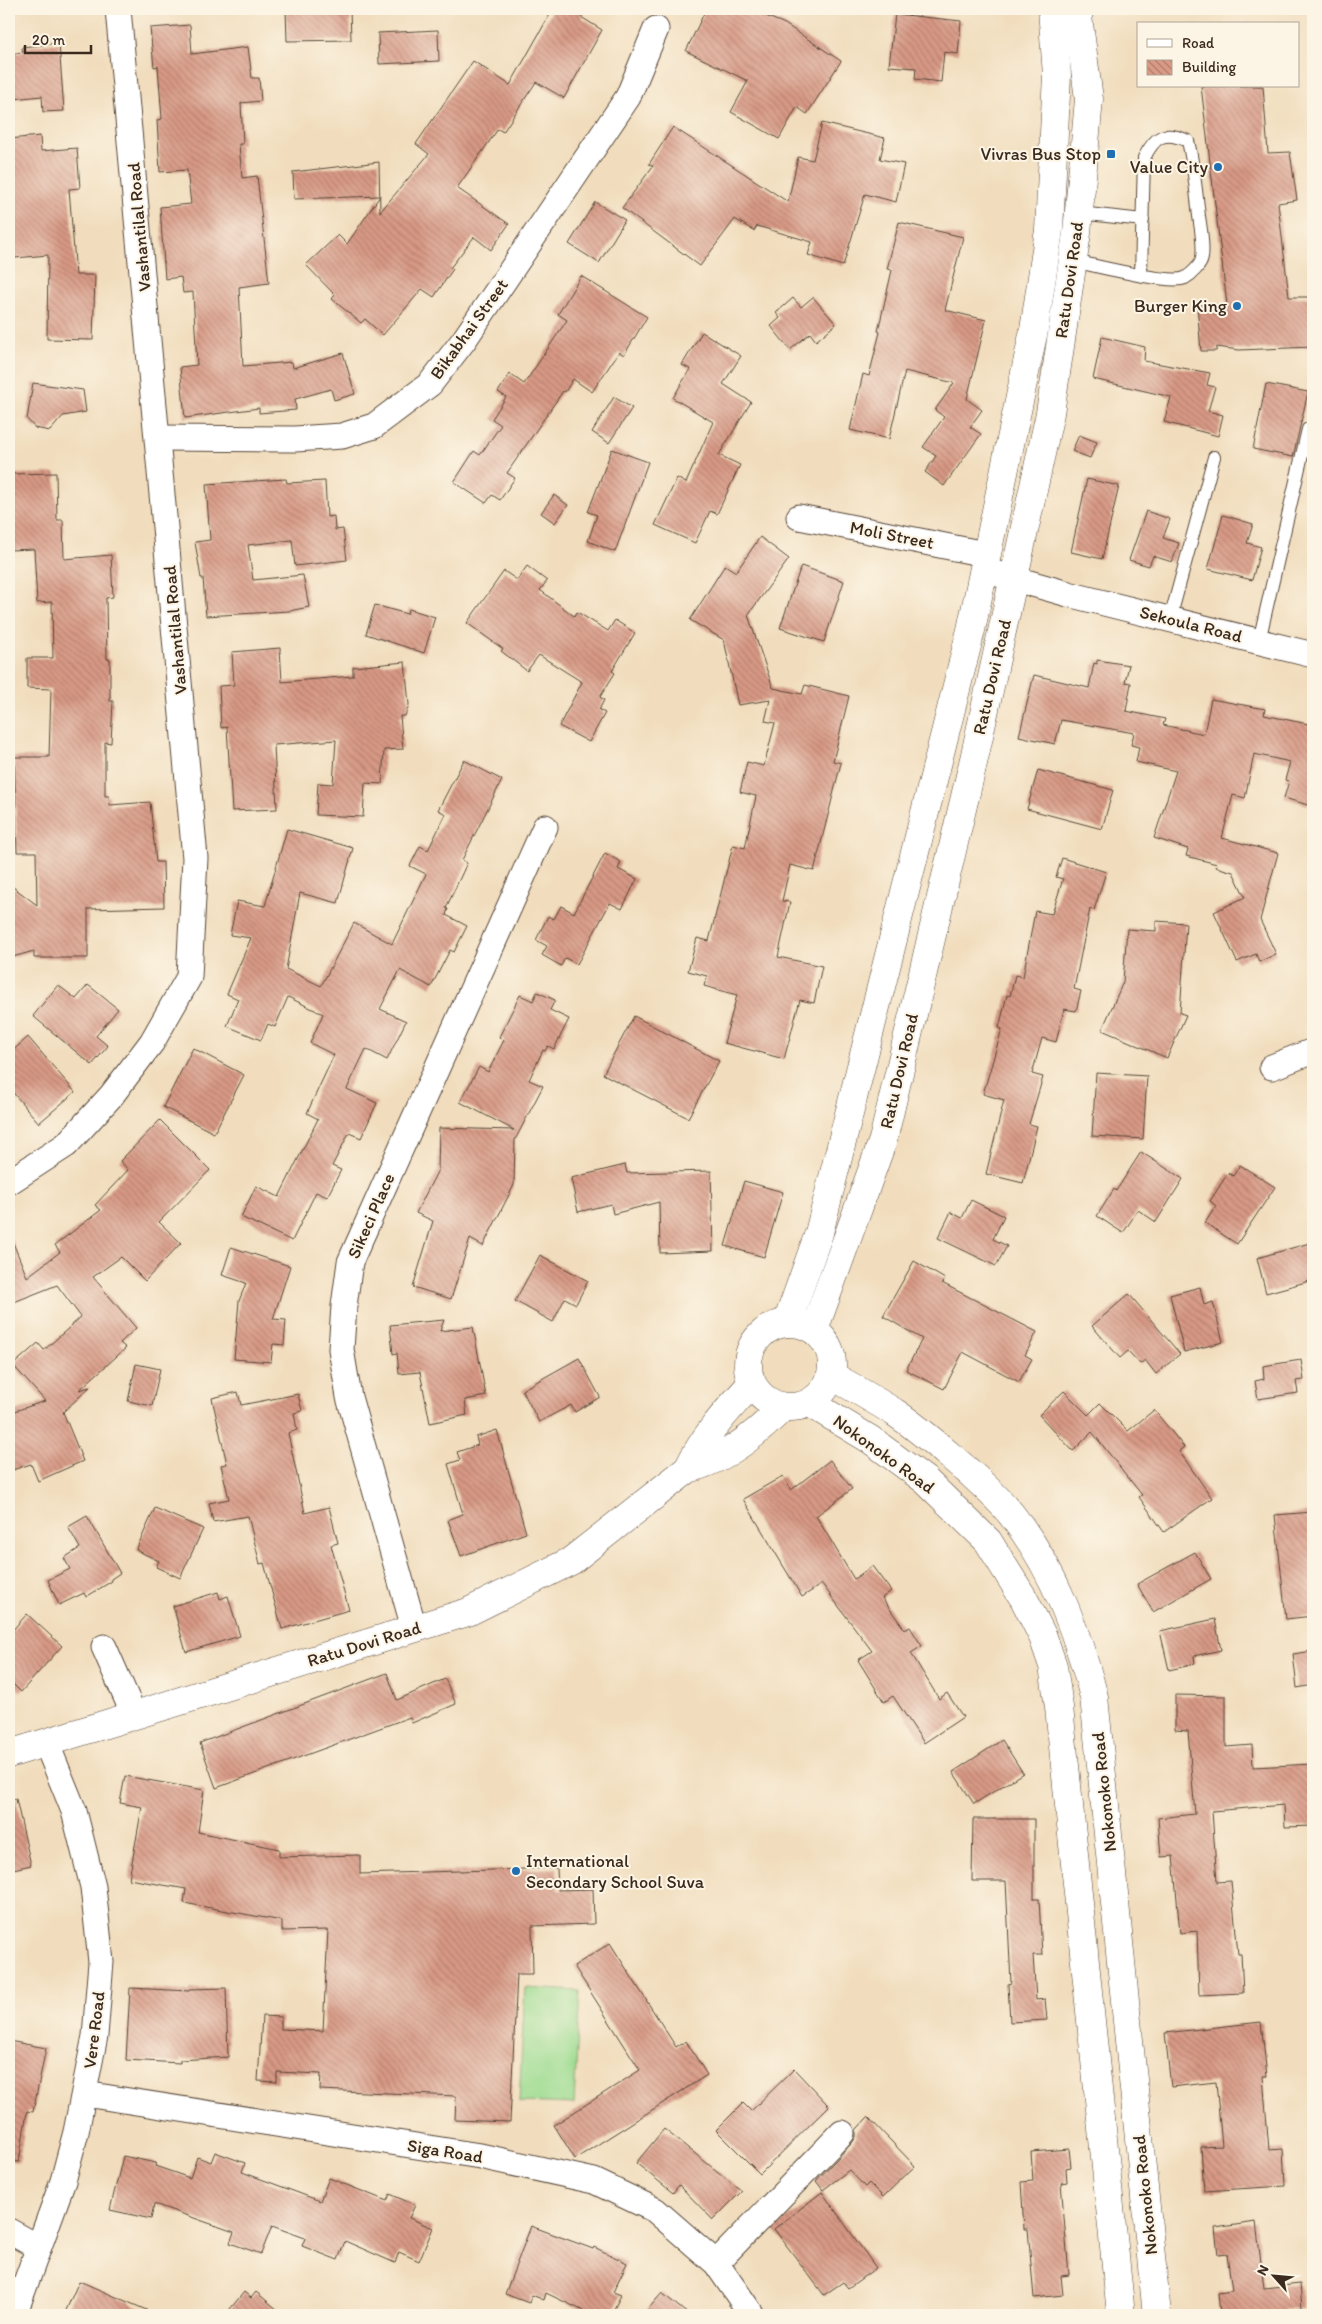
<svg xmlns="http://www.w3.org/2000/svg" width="1322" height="2324" font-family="Itim,sans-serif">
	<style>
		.garden { fill: #9cdb90; stroke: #6c8257 }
		.building { fill: url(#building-back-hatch) }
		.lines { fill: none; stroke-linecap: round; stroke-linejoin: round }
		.service-casing { stroke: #564536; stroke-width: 14 }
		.minor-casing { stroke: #564536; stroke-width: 27 }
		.primary-casing { stroke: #564536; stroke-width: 29 }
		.service { stroke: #fff; stroke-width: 12 }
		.minor { stroke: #fff; stroke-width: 25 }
		.primary { stroke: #fff; stroke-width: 28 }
		.poi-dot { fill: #1f6fb2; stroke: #fcf5e5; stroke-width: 2 }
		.labels { text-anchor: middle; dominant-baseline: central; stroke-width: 4; stroke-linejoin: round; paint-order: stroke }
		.poi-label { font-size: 18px; fill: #3b2a1e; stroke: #fcf5e5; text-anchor: end }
		.street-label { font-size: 18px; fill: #3b2a1e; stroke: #fcf5e5 }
	</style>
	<defs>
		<pattern id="building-back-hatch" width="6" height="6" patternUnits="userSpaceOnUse" patternTransform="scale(1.25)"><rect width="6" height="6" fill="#d89985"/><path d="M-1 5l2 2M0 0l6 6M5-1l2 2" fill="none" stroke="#b07d6c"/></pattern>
	</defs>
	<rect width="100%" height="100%" fill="#fcf5e5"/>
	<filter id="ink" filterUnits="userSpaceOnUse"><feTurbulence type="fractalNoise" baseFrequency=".02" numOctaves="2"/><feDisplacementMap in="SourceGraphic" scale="10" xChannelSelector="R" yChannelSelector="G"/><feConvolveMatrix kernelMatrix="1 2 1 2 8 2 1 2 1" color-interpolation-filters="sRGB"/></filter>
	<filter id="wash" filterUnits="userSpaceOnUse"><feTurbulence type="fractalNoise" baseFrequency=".0096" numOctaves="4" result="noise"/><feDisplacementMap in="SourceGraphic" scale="20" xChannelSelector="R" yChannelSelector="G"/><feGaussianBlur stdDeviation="1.12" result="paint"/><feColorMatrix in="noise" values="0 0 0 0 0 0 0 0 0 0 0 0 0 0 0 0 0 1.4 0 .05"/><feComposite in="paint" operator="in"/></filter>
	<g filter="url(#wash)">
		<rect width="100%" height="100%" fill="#f1ddbd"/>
		<polygon class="garden" points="525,1988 580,1991 574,2104 519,2102"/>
		<g id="blocks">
			<g class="building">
				<polygon points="286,9 350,9 351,40 287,41"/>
				<polygon points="553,9 587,9 581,17 602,30 564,98 536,82 503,132 498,129 457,188 509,224 491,250 474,237 450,268 453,269 434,297 422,289 383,335 365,319 361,323 332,299 335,295 306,265 338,235 347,244 380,196 294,199 293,172 379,162 380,212 429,154 416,144 473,61 510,85"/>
				<polygon points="706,9 749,9 785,24 841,61 807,114 797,107 779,139 731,112 748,81 686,51"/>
				<polygon points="895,14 961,21 958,54 944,52 941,82 915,79 916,68 889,66"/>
				<polygon points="190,25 192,54 248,47 252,78 259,78 261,101 241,103 243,144 239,144 242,178 257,176 269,283 239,287 243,366 292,362 293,368 343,353 355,394 334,400 331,389 295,399 296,410 259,413 259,408 185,418 180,367 197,365 193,292 183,293 181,277 165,279 160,207 191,204 187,170 160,172 157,120 162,119 158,66 154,67 150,28"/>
				<polygon points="438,30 439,61 379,64 378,33"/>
				<polygon points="59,43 64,111 43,112 42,96 13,99 10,54 23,52 22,47"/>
				<polygon points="1201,86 1263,86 1268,153 1290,152 1297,200 1278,203 1289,297 1310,297 1313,321 1313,347 1239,350 1217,347 1216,351 1201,351 1197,305 1227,305"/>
				<polygon points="822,123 885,138 880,159 904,164 896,202 865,194 843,266 808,255 812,242 757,226 754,231 735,219 700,266 622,208 653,166 649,164 673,127 788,202 798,157 813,160"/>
				<polygon points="40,136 41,151 77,148 80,188 69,189 76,275 95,275 93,340 47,339 48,255 15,258 9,191 9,139"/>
				<polygon points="595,202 625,220 599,263 569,244"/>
				<polygon points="899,222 963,237 945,310 986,320 967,399 982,410 970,427 981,434 944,486 925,472 936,456 923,447 944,417 935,410 954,383 905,371 889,439 850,430 863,374 869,376 880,332 878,331 892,270 887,269"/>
				<polygon points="581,276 647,317 624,355 619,352 592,392 573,379 565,392 563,391 507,473 515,478 500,500 492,495 486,503 454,482 474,451 480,455 501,425 492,419 506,397 498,392 510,374 524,384 567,320 558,314"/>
				<polygon points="813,297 836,324 816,341 810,333 790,350 771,326 780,318 776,313 793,298 801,307"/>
				<polygon points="702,332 741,356 723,384 751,402 719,455 740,465 717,514 710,511 695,543 655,525 677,478 686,483 713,422 673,398 690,369 682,365"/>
				<polygon points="1102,337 1145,347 1144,361 1210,373 1207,385 1215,387 1208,411 1223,415 1218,436 1164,422 1171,397 1093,379"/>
				<polygon points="33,383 83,390 86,412 63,416 50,431 35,428 27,419"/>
				<polygon points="1266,384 1308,392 1293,457 1253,449"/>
				<polygon points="614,397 632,408 609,443 592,432"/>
				<polygon points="1079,435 1097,442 1090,458 1072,451"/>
				<polygon points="612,449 648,462 615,552 588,541 597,515 588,512"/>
				<polygon points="56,473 57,520 63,520 64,559 111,555 113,597 106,598 107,659 110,659 110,701 113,701 111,743 105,742 105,796 109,796 110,805 150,802 156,862 163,862 164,907 88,909 88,958 34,958 34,951 9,958 9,884 37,905 36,852 17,852 14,757 49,757 51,689 27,688 27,658 53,658 52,602 37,603 34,549 9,550 9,474"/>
				<polygon points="286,479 287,483 325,481 327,517 334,516 335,530 343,529 347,560 295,566 292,540 248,545 253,580 303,575 309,607 289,611 206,616 203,578 201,578 195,542 210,540 206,484"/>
				<polygon points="1087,479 1119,486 1102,559 1071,552"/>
				<polygon points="554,495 568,505 555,523 541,513"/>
				<polygon points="1146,511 1170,519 1163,538 1179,543 1172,562 1153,556 1149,566 1129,560"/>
				<polygon points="1223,515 1253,524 1247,543 1261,547 1252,580 1208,569"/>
				<polygon points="760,537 789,559 748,615 773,688 802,694 805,685 849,696 833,761 841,763 814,871 790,865 782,901 790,902 778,957 822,966 814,1003 800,1000 784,1059 724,1043 737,995 704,986 707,976 688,971 697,938 709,941 733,845 745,848 756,796 740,792 747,762 764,766 775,723 765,721 770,700 738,705 724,640 690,620 725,565 736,572"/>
				<polygon points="527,566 547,581 540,590 574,616 577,612 608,631 615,620 635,633 612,671 615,673 600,697 604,700 599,710 605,713 589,742 559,726 582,682 539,655 527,671 501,651 503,649 467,623 504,571 517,580"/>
				<polygon points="801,566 844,581 824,642 780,628"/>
				<polygon points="375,605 407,614 409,609 435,617 424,653 366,634"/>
				<polygon points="280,648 282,682 353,676 353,667 405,662 409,705 405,716 400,716 403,749 384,750 382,784 365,783 363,817 316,815 318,783 333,784 336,740 274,745 277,809 232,811 227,727 221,728 219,686 234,685 232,652"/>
				<polygon points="1097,660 1129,665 1125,682 1131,683 1126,711 1165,719 1163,725 1204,734 1211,699 1265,709 1264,715 1313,725 1313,786 1308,805 1284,798 1289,781 1285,780 1290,762 1254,754 1245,798 1233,795 1222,838 1278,853 1260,920 1276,954 1259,962 1256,954 1237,962 1214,912 1245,897 1233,872 1216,867 1217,864 1186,856 1188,849 1154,838 1176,771 1136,762 1139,747 1131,745 1134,733 1061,720 1055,744 1019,736 1034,675 1089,688 1094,663 1097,664"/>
				<polygon points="464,760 502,780 462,860 467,863 446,908 448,909 446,915 467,926 454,952 450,950 431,987 400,970 380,1009 406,1021 387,1060 366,1049 347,1089 377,1103 361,1138 349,1133 332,1166 341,1170 327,1197 316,1192 292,1241 241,1217 256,1186 279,1197 318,1119 307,1113 334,1055 310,1043 323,1014 288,997 275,1027 268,1024 261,1040 227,1026 238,999 227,994 251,938 230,935 237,901 265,906 287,829 353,848 338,903 300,893 286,969 321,986 354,923 392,944 426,874 410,866 420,846 428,850 446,814 438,810"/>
				<polygon points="1038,770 1113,790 1102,829 1027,809"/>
				<polygon points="605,853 621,862 618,869 637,879 622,909 610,903 577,964 565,958 561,966 542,955 547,946 536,940 548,916 554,919 561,906 574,913"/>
				<polygon points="1062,858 1106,872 1094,910 1090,909 1074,989 1081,991 1076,1011 1064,1009 1056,1042 1042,1038 1032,1074 1043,1077 1029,1124 1037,1126 1023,1183 986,1174 1004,1100 983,1094 1002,1029 999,1028 1007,995 1010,996 1015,975 1023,977 1035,911 1052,914 1063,879 1056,877"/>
				<polygon points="1156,921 1186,923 1180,1013 1186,1015 1167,1058 1102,1030 1123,982 1127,929 1156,931"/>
				<polygon points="58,985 76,999 88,985 118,1009 96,1036 108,1046 92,1065 33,1016"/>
				<polygon points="537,992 555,1000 550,1010 569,1019 554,1049 548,1046 545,1051 543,1050 529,1080 543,1086 515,1140 514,1185 483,1246 470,1239 451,1299 413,1287 433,1221 416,1213 438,1170 439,1128 514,1130 460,1102 479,1067 488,1072 504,1040 499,1037 520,995 533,1001"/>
				<polygon points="634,1016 719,1061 688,1118 603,1074"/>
				<polygon points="28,1037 75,1092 39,1123 9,1088 9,1054"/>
				<polygon points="193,1048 244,1075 214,1133 163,1107"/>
				<polygon points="1096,1073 1147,1076 1143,1139 1092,1136"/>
				<polygon points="160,1120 210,1170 159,1222 181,1243 145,1281 121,1257 93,1277 136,1328 120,1343 126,1348 79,1390 90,1387 63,1412 83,1461 38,1481 31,1464 9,1471 9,1413 45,1401 13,1365 38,1343 44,1350 81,1317 57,1285 9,1304 9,1233 27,1277 60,1252 55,1245 101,1210 95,1205 128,1170 120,1161"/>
				<polygon points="1141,1152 1183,1179 1156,1222 1138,1210 1123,1233 1097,1216 1114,1189 1116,1191"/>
				<polygon points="625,1165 627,1173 711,1171 713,1251 660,1253 659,1202 613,1214 611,1204 578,1212 571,1178"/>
				<polygon points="1240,1165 1275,1187 1237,1244 1205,1223 1216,1206 1210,1201 1228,1173 1233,1176"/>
				<polygon points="744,1181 783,1192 764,1257 725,1246"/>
				<polygon points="971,1200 1004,1216 993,1239 1007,1246 996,1266 938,1238 951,1212 962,1218"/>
				<polygon points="1313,1242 1313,1280 1266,1293 1257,1258"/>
				<polygon points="231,1247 290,1266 273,1319 286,1320 284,1345 273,1344 271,1362 234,1359 239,1301 246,1283 222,1275"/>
				<polygon points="540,1255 588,1281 576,1304 565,1298 553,1322 515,1301"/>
				<polygon points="914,1261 945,1279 942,1283 1037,1332 1025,1355 1032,1359 1019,1382 963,1352 944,1389 906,1370 922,1339 883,1316"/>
				<polygon points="1200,1287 1204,1305 1213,1302 1223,1342 1184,1352 1170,1295"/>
				<polygon points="1129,1294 1180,1354 1156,1374 1145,1360 1140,1364 1128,1351 1120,1358 1092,1326"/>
				<polygon points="444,1320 440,1331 473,1327 486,1396 465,1400 467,1415 430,1423 420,1372 399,1374 397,1353 393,1354 390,1325"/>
				<polygon points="579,1358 600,1397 575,1412 571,1405 539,1422 522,1390"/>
				<polygon points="1301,1360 1304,1380 1296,1381 1298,1393 1258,1399 1255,1381 1264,1379 1263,1366"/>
				<polygon points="136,1364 160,1369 152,1406 128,1401"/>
				<polygon points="1064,1391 1088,1415 1100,1403 1128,1431 1154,1410 1184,1447 1179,1451 1212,1498 1164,1532 1139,1497 1142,1495 1092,1432 1073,1451 1039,1415"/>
				<polygon points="238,1392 241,1405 298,1394 302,1411 294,1413 297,1430 288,1433 305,1513 329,1507 338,1543 331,1545 349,1610 282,1629 264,1563 260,1564 248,1516 213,1522 209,1503 229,1499 221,1465 227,1464 212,1398"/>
				<polygon points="497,1430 526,1533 461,1556 448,1520 463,1514 448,1464 460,1460 457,1452 478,1445 476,1437"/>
				<polygon points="830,1460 852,1489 816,1516 854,1579 872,1566 891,1591 882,1598 905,1630 910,1627 922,1646 911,1653 939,1699 947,1693 963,1717 924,1743 893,1696 884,1702 858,1660 872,1651 822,1584 802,1597 743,1499 783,1476 791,1490"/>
				<polygon points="155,1508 203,1529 180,1578 156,1567 159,1561 136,1550"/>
				<polygon points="1313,1512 1313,1616 1286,1619 1275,1515"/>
				<polygon points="87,1516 120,1573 111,1579 112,1581 86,1597 84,1593 59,1605 48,1580 70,1569 64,1558 80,1548 68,1527"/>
				<polygon points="1195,1552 1211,1579 1153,1612 1137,1584"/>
				<polygon points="218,1592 220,1599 228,1596 240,1636 186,1652 173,1606"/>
				<polygon points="27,1614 62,1646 21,1692 9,1680 9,1634"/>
				<polygon points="1215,1619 1221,1650 1194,1656 1195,1664 1169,1670 1160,1631"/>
				<polygon points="1313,1651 1313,1685 1297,1688 1293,1654"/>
				<polygon points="387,1673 397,1700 445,1679 456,1704 412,1723 410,1717 216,1788 200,1743"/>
				<polygon points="1175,1695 1226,1696 1226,1747 1252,1745 1253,1767 1313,1764 1313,1826 1285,1827 1284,1805 1212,1811 1217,1882 1231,1881 1238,1954 1241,1954 1243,1993 1199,1995 1197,1931 1180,1933 1173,1856 1161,1857 1158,1818 1195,1814 1188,1731 1175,1730"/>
				<polygon points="1002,1740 1023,1773 974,1804 953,1772"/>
				<polygon points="125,1776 204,1790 198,1832 279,1849 279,1857 360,1855 360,1874 557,1868 558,1890 593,1889 594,1924 532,1926 533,1974 517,1974 510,2122 455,2120 456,2096 320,2090 321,2074 277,2072 277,2082 258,2081 262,2016 281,2017 281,2029 323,2031 328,1930 282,1931 282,1921 184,1903 186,1889 129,1879 142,1807 120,1803"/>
				<polygon points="16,1799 31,1865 9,1870 9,1800"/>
				<polygon points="973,1819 1034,1819 1034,1899 1039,1899 1042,1955 1033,1955 1036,2000 1045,1999 1047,2020 1010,2022 1008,1984 1011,1983 1006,1881 972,1881"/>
				<polygon points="610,1943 676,2047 686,2041 707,2075 575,2159 554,2125 640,2070 574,1966"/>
				<polygon points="130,1988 189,1991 189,1989 226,1988 228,2057 180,2060 180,2063 126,2060"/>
				<polygon points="1261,2022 1267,2076 1263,2076 1269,2150 1283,2149 1285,2186 1204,2191 1201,2147 1222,2146 1216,2082 1171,2087 1165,2033"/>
				<polygon points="9,2041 46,2048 33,2112 27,2111 19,2162 9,2161"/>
				<polygon points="794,2069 829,2106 760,2174 716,2130 743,2103 751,2111"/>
				<polygon points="868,2117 915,2166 883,2197 869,2183 865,2187 849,2170 823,2190 816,2181 852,2143 856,2137 856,2130"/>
				<polygon points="664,2129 742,2191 713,2220 679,2185 673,2193 636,2163"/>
				<polygon points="1069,2149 1071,2167 1066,2168 1067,2182 1061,2183 1069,2275 1061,2276 1063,2295 1034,2298 1028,2229 1024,2229 1021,2182 1033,2181 1031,2152"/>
				<polygon points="215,2152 245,2163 242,2172 320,2201 329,2178 387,2201 390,2194 415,2205 409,2218 433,2228 419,2261 399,2252 395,2263 345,2241 338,2260 302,2246 305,2238 272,2226 261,2254 230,2243 234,2232 154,2204 151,2219 110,2210 123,2156 156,2163 155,2166 190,2178 197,2157 211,2162"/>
				<polygon points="822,2192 876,2268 848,2288 843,2282 824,2295 774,2229"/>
				<polygon points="1256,2222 1264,2288 1300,2284 1302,2308 1283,2310 1284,2315 1220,2315 1218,2293 1232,2291 1227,2254 1218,2255 1215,2228"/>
				<polygon points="531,2226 593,2249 594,2247 627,2263 613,2292 621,2295 611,2315 592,2315 546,2293 544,2300 532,2295 529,2303 505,2294"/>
				<polygon points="79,2281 158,2315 64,2315"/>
				<polygon points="244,2292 251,2298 256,2292 284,2315 225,2315"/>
				<polygon points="662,2293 689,2315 643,2315"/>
			</g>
		</g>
	</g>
	<g filter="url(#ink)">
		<use href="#blocks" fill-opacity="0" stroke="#564536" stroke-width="1"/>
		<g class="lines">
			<g class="service-casing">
				<g id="service">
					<polyline points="1079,213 1143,220"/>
					<path d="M1073 261C1094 265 1169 285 1185 278 1192 274 1201 265 1202 258 1204 245 1201 230 1199 216 1196 191 1194 166 1188 141 1164 130 1155 136 1144 158L1141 275"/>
					<polyline points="1170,619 1214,457"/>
					<polyline points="1259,641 1308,429"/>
				</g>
			</g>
			<g class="minor-casing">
				<g id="minor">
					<polyline points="158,438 295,439 342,436 374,426 430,384 464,340 628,97 656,29"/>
					<polyline points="799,517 985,554"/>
					<polyline points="984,570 1068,594 1313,655"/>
					<polyline points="1272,1067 1313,1051"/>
					<polyline points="9,1182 66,1145 111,1096 152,1042 189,977 195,858 118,9"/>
					<polyline points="414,1628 349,1397 341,1349 344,1306 350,1262 545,827"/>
					<polyline points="104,1647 134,1715"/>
					<polyline points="85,2094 480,2156 594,2181 655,2210 716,2263 752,2315"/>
					<polyline points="9,2231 38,2247"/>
					<polyline points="716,2263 842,2133"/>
					<polyline points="14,2315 63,2181 76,2132 95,2036 101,1962 93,1887 74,1811 46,1742"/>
				</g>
			</g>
			<g class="primary-casing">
				<g id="primary">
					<polyline points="787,1323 819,1233 971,630 1034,330 1049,230 1057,75 1052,9"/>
					<circle cx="790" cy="1365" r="42"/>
					<polyline points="814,1330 883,1140 974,759 1050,413 1077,233 1089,99 1077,9"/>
					<path d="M831 1375C852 1387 873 1399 894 1412 920 1429 944 1451 968 1471 983 1485 999 1499 1011 1514 1054 1568 1077 1632 1094 1697L1157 2315"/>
					<polyline points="810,1403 871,1440 925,1480 988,1541 1024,1599 1043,1637 1053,1666 1059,1707 1121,2315"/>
					<path d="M688 1469C704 1435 727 1411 752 1383"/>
					<path d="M9 1754 468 1612 571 1561 688 1469C724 1460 758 1433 783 1407"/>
				</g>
			</g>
			<use href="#service" class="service"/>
			<use href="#minor" class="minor"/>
			<use href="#primary" class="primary"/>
		</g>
	</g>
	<g class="poi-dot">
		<rect x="1106" y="149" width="10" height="10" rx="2.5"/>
		<circle cx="1218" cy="167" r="5"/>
		<circle cx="1237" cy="306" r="5"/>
		<circle cx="516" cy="1871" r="5"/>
	</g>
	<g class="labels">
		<g class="poi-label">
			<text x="1101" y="154">Vivras Bus Stop</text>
			<text x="1208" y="167">Value City</text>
			<text x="1227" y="306">Burger King</text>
			<text x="526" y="1861" text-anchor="start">International<tspan x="526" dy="21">Secondary School Suva</tspan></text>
		</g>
		<g class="street-label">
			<text transform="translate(139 227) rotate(-95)">Vashantilal Road</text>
			<text transform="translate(1069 280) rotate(-82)">Ratu Dovi Road</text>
			<text transform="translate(469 329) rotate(-54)">Bikabhai Street</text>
			<text transform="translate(892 535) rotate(11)">Moli Street</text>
			<text transform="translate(1191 624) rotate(14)">Sekoula Road</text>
			<text transform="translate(175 630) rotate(-95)">Vashantilal Road</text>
			<text transform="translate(992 677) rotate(-77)">Ratu Dovi Road</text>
			<text transform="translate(899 1071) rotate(-77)">Ratu Dovi Road</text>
			<text transform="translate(371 1216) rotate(-66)">Sikeci Place</text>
			<text transform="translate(884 1454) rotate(36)">Nokonoko Road</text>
			<text transform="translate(364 1644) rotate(-17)">Ratu Dovi Road</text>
			<text transform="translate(1104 1792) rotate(-96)">Nokonoko Road</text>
			<text transform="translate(94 2030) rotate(-83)">Vere Road</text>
			<text transform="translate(445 2151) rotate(9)">Siga Road</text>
			<text transform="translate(1145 2195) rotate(-96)">Nokonoko Road</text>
		</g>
	</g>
	<rect width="1322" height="2324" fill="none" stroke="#fcf5e5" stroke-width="30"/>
	<rect x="1137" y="22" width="162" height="65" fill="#fcf5e5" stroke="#afa495"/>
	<rect x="1147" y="39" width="25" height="8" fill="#ffffff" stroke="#afa495"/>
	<text x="1182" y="48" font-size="15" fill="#3b2a1e">Road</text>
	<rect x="1147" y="60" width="25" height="15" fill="url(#building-back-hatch)" stroke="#afa495"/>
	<text x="1182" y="72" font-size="15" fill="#3b2a1e">Building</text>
	<g transform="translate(1274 2276) rotate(297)" stroke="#fcf5e5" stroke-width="4" paint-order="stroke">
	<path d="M0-4L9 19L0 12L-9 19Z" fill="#3b2a1e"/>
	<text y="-8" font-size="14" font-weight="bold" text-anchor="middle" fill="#3b2a1e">N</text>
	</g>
	<path d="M25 45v8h66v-8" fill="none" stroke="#3b2a1e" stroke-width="2.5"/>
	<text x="32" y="45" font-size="15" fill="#3b2a1e" stroke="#fcf5e5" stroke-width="4" paint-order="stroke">20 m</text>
</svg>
